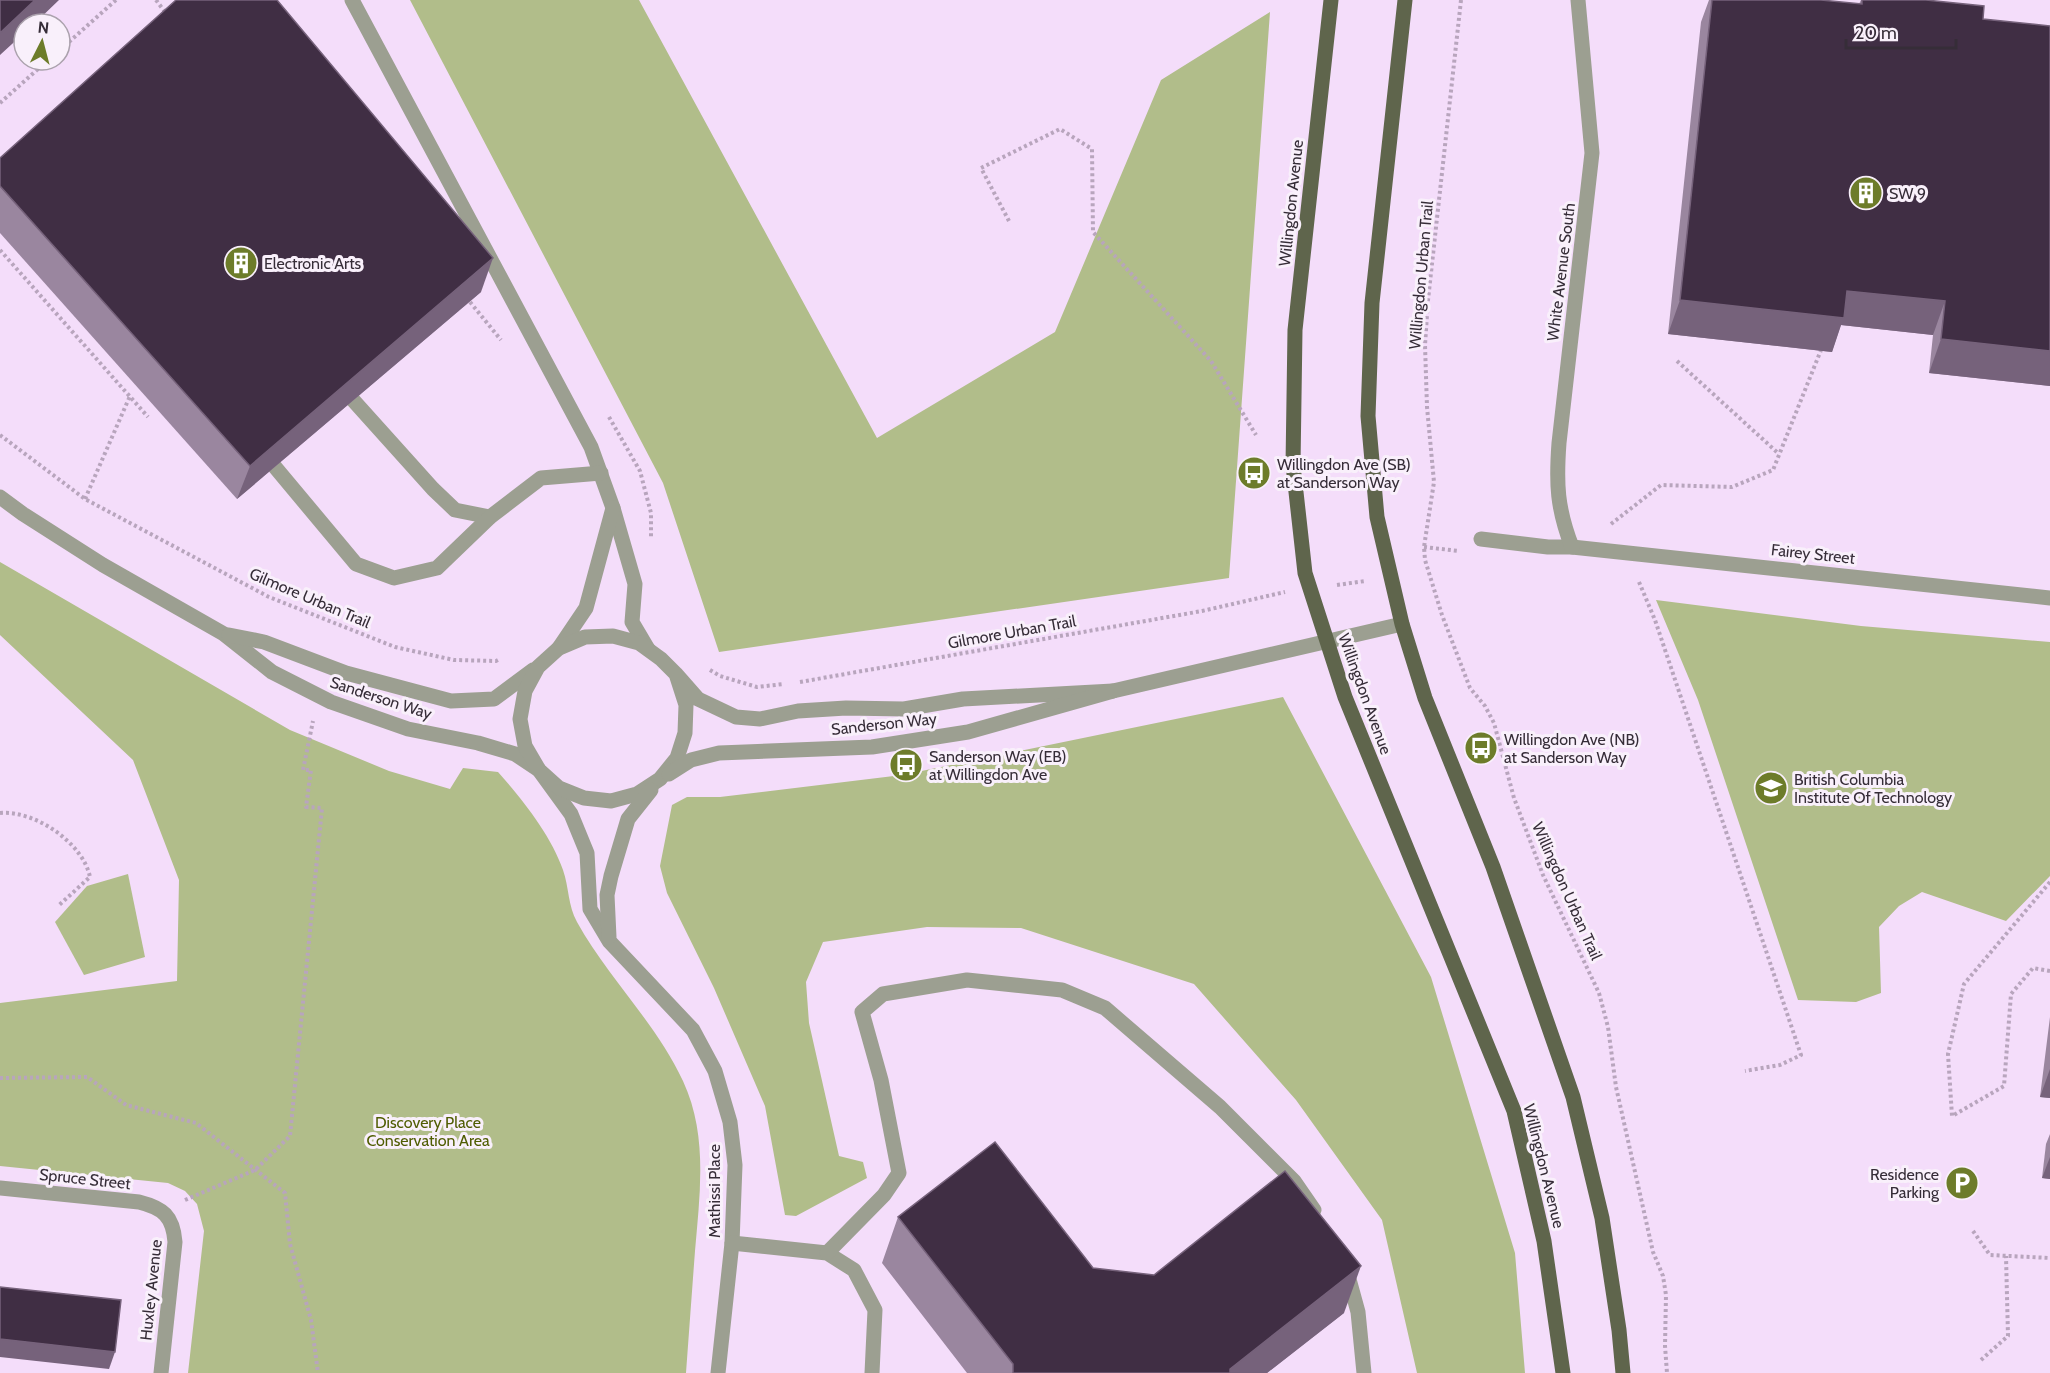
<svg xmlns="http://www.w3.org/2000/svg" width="2050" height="1373" font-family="Cabin,sans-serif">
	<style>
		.green { fill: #b1bd8a }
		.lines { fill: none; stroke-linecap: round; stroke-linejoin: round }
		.path { stroke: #b8a5bd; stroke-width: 4; stroke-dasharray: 3 3; stroke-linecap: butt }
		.minor { stroke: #9c9f91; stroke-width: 15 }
		.major { stroke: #5f654c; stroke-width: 15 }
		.wall { fill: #9a869f }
		.shaded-wall { fill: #76627b }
		.building { fill: #402e44; stroke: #76627b; stroke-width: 1.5 }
		.labels { text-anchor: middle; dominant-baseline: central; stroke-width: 6; stroke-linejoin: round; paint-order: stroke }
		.poi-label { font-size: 16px; fill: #362d38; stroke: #f9f0fb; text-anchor: start }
		.street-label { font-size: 16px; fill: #362d38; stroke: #f9f0fb }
		.park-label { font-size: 16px; fill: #505d03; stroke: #f9f0fb }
	</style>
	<rect width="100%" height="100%" fill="#f4ddfa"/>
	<g class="green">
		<polygon points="410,0 639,0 877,438 1055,332 1161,80 1270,12 1229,578 719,652 663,483"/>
		<path d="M0 562 290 730 389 771 450 789 463 768 498 772C522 799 551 835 563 870 569 887 568 906 577 922 608 978 656 1023 683 1081 708 1135 700 1193 695 1251 692 1291 689 1332 686 1373H188L204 1231 197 1204 185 1191 168 1183 0 1166V1003L177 981 179 880 133 760 0 635Z"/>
		<polygon points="1656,600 1861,626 2050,642 2050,876 2006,921 1922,892 1899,906 1879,927 1881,993 1856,1002 1798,1000 1698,700"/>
		<polygon points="1283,697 1431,977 1515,1253 1525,1373 1417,1373 1382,1220 1296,1100 1194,984 1021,928 927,927 823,942 806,982 809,1023 839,1156 863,1162 867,1178 796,1216 785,1215 765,1106 714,988 667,893 660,866 672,805 687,797 720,797 902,775"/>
		<polygon points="128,874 145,957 84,975 55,922 87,886"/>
	</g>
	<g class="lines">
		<g class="path">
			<polyline points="156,0 165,12 163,14"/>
			<polyline points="1461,0 1428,300 1425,345 1427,407 1434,482 1424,547 1425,560 1442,615 1470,688 1485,706 1494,723 1514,798 1543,875 1599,993 1608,1027 1616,1087 1653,1252 1663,1276 1666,1295 1665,1346 1667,1373"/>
			<polyline points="60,50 116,0"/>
			<polyline points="0,103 48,60"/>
			<polyline points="1009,221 981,168 1060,129 1092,149 1093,232 1211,361 1256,435"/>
			<polyline points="0,250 148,417"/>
			<polyline points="470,302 501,340"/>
			<polyline points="1677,361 1779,454"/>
			<polyline points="609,417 640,471 651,513 651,538"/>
			<polyline points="0,435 85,499 269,597 395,647 454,660 496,661 500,659"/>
			<polyline points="85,499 130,396"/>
			<polyline points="1611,524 1661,485 1732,487 1773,470 1821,350"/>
			<polyline points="1424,547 1459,551"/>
			<polyline points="1639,582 1655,620 1801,1055 1780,1065 1745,1071"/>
			<polyline points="1337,585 1365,581"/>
			<polyline points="710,670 720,676 757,687 784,684"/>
			<polyline points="800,682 1202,611 1285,592"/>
			<path d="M0 813C35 810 83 843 90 877L58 906"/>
			<polyline points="2050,882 1964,984 1948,1054 1952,1116 2004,1086 2011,994 2033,968 2050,971"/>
			<polyline points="0,1078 87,1077 126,1105 196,1123 285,1193 290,1244 311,1320 318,1373"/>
			<polyline points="185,1200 255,1170 290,1136 322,808 306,807 311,770 303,770 313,721"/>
			<polyline points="1973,1231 1990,1255 2050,1258"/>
			<polyline points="1981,1360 2008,1336 2006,1256"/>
		</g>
		<g class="minor">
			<polyline points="352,0 591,447 613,508 635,584 632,622 648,649"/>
			<polyline points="353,400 433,489 455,510 490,517"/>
			<polyline points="275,467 356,564 394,578 437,568 490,517 541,478 601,473"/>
			<polyline points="0,497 23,514 103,565 224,634 272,672 331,702 408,729 478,743 515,754 539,770 571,814 587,853 590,909 609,941 693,1030 715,1071 730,1122 735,1165 732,1243 718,1373"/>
			<polyline points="1481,539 1548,547 1572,547 2050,598"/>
			<path d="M1572 547C1557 508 1556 484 1559 443L1592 153 1578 0"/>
			<polyline points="229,635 264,642 346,673 451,701 494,699 533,670"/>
			<polyline points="559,648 586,608 613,508"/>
			<polyline points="676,674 686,705 685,733 677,758 660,779 637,794 611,801 584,798 559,788 539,770 525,746 520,719 525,691 538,667 559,648 585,637 613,636 639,643 661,659 676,674 698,699 736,717 760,719 798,711 846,708 904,709 963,699 1113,691"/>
			<polyline points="669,774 691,760 719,753 872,747 968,732 1113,691 1402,624"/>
			<polyline points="609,937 607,895 611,876 628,819 651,790"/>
			<path d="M0 1188 139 1202C163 1208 173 1216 175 1242L161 1373"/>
			<polyline points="732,1243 827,1253 854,1270 875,1310 872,1373"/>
			<polyline points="827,1253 884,1195 899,1173 881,1080 862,1012 883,994 967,980 1062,990 1105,1008 1220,1107 1294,1181 1314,1210"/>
			<polyline points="1347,1272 1358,1312 1364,1373"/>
		</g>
		<g class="major">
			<polyline points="1331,0 1295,330 1293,465 1305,573 1345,697 1514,1111 1544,1241 1563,1373"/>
			<polyline points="1405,0 1372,303 1368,416 1377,517 1402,624 1425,698 1493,867 1573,1097 1602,1218 1619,1330 1623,1373"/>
		</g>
	</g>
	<g class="wall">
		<polygon points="1709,0 1821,0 1859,4 1861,0 1926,0 1983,19 2050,386 1929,373 1933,335 1841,325 1832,352 1668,334 1701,22"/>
		<polygon points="0,158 481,292 237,499 0,233"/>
		<polygon points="2050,1017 2050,1098 2040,1097"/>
		<polygon points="2050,1134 2050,1179 2042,1178 2046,1144"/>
		<polygon points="898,1217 1093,1268 1344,1313 1267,1373 967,1373 882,1263"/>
	</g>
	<g class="shaded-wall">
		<polygon points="35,0 59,0 34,24 24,24 24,33 0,55 0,33"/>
		<polygon points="493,258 481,292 237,499 250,466"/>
		<polygon points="1847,291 1945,301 1933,335 1841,325 1832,352 1668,334 1680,300"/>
		<polygon points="1941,339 2050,351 2050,386 1929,373"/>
		<polygon points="2050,1069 2050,1098 2040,1097"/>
		<polygon points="2050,1157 2050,1179 2042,1178"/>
		<polygon points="1361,1266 1344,1313 1267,1373 1229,1373 1230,1369"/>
		<polygon points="0,1339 115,1352 109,1369 0,1357"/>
	</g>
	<g class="building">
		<polygon points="0,0 35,0 0,33"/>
		<polygon points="176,0 277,0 493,258 250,466 0,186 0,158"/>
		<polygon points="1712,0 1821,0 1862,4 1862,0 1926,0 1984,6 1983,19 2050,26 2050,351 1941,339 1945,301 1847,291 1844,318 1680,300"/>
		<polygon points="995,1142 1093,1268 1154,1275 1285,1171 1361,1266 1230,1369 1230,1373 1013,1373 1013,1364 898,1217"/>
		<polygon points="0,1287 121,1300 115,1352 0,1339"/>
	</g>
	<defs>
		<g id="building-disc" transform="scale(1.725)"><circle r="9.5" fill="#6d7c2a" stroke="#f9f0fb"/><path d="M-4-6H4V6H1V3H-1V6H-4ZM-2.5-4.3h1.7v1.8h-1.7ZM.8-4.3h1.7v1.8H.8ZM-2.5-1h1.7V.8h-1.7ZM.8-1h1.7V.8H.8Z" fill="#fff"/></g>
		<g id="bus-disc" transform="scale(1.725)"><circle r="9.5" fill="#6d7c2a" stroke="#f9f0fb"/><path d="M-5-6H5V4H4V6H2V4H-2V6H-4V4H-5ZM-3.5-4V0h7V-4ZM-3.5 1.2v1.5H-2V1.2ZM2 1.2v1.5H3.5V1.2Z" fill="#fff"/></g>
		<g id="university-disc" transform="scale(1.725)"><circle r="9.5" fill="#6d7c2a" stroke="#f9f0fb"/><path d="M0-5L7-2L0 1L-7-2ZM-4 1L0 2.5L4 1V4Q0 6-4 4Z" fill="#fff"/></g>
		<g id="parking-disc" transform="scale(1.725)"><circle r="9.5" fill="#6d7c2a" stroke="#f9f0fb"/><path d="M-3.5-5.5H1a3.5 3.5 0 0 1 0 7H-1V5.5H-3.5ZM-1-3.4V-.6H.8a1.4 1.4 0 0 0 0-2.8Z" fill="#fff"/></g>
	</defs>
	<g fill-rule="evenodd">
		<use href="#building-disc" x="1866" y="193"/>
		<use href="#building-disc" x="241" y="263"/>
		<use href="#bus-disc" x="1254" y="473"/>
		<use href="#bus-disc" x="1481" y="748"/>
		<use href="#bus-disc" x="906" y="765"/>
		<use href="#university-disc" x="1771" y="788"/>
		<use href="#parking-disc" x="1962" y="1183"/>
	</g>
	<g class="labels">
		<g class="poi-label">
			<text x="1889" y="193">SW 9</text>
			<text x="264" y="263">Electronic Arts</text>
			<text x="1277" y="464">Willingdon Ave (SB)<tspan x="1277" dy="18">at Sanderson Way</tspan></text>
			<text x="1504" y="739">Willingdon Ave (NB)<tspan x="1504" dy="18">at Sanderson Way</tspan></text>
			<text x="929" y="756">Sanderson Way (EB)<tspan x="929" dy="18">at Willingdon Ave</tspan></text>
			<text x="1794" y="779">British Columbia<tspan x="1794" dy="18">Institute Of Technology</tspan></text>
			<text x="1939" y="1174" text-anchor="end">Residence<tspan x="1939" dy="18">Parking</tspan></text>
		</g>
		<g class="street-label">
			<text transform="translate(1291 203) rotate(-84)">Willingdon Avenue</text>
			<text transform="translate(1561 272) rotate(-83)">White Avenue South</text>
			<text transform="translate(1421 275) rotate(-85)">Willingdon Urban Trail</text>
			<text transform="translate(1813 554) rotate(6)">Fairey Street</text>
			<text transform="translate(310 598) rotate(23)">Gilmore Urban Trail</text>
			<text transform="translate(1012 632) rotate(-10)">Gilmore Urban Trail</text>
			<text transform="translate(1365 694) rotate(70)">Willingdon Avenue</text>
			<text transform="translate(381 698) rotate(18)">Sanderson Way</text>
			<text transform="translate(884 724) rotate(-6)">Sanderson Way</text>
			<text transform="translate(1567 891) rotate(66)">Willingdon Urban Trail</text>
			<text transform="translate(1544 1166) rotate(76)">Willingdon Avenue</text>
			<text transform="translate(85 1179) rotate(6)">Spruce Street</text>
			<text transform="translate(714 1191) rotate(-90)">Mathissi Place</text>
			<text transform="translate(151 1290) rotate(-84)">Huxley Avenue</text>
		</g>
		<g class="park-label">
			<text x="428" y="1122">Discovery Place<tspan x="428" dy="18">Conservation Area</tspan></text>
		</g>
	</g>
	<g transform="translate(42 42) rotate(6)"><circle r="28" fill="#f9f0fb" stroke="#aba2ad" stroke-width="1.5"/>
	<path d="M0-4.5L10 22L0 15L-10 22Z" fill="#6d7c2a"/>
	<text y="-9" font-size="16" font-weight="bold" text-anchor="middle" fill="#362d38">N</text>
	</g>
	<path d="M1846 39v9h110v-9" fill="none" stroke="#362d38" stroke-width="3"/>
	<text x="1855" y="39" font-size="18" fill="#362d38" stroke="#f9f0fb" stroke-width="4.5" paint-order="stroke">20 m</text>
</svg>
